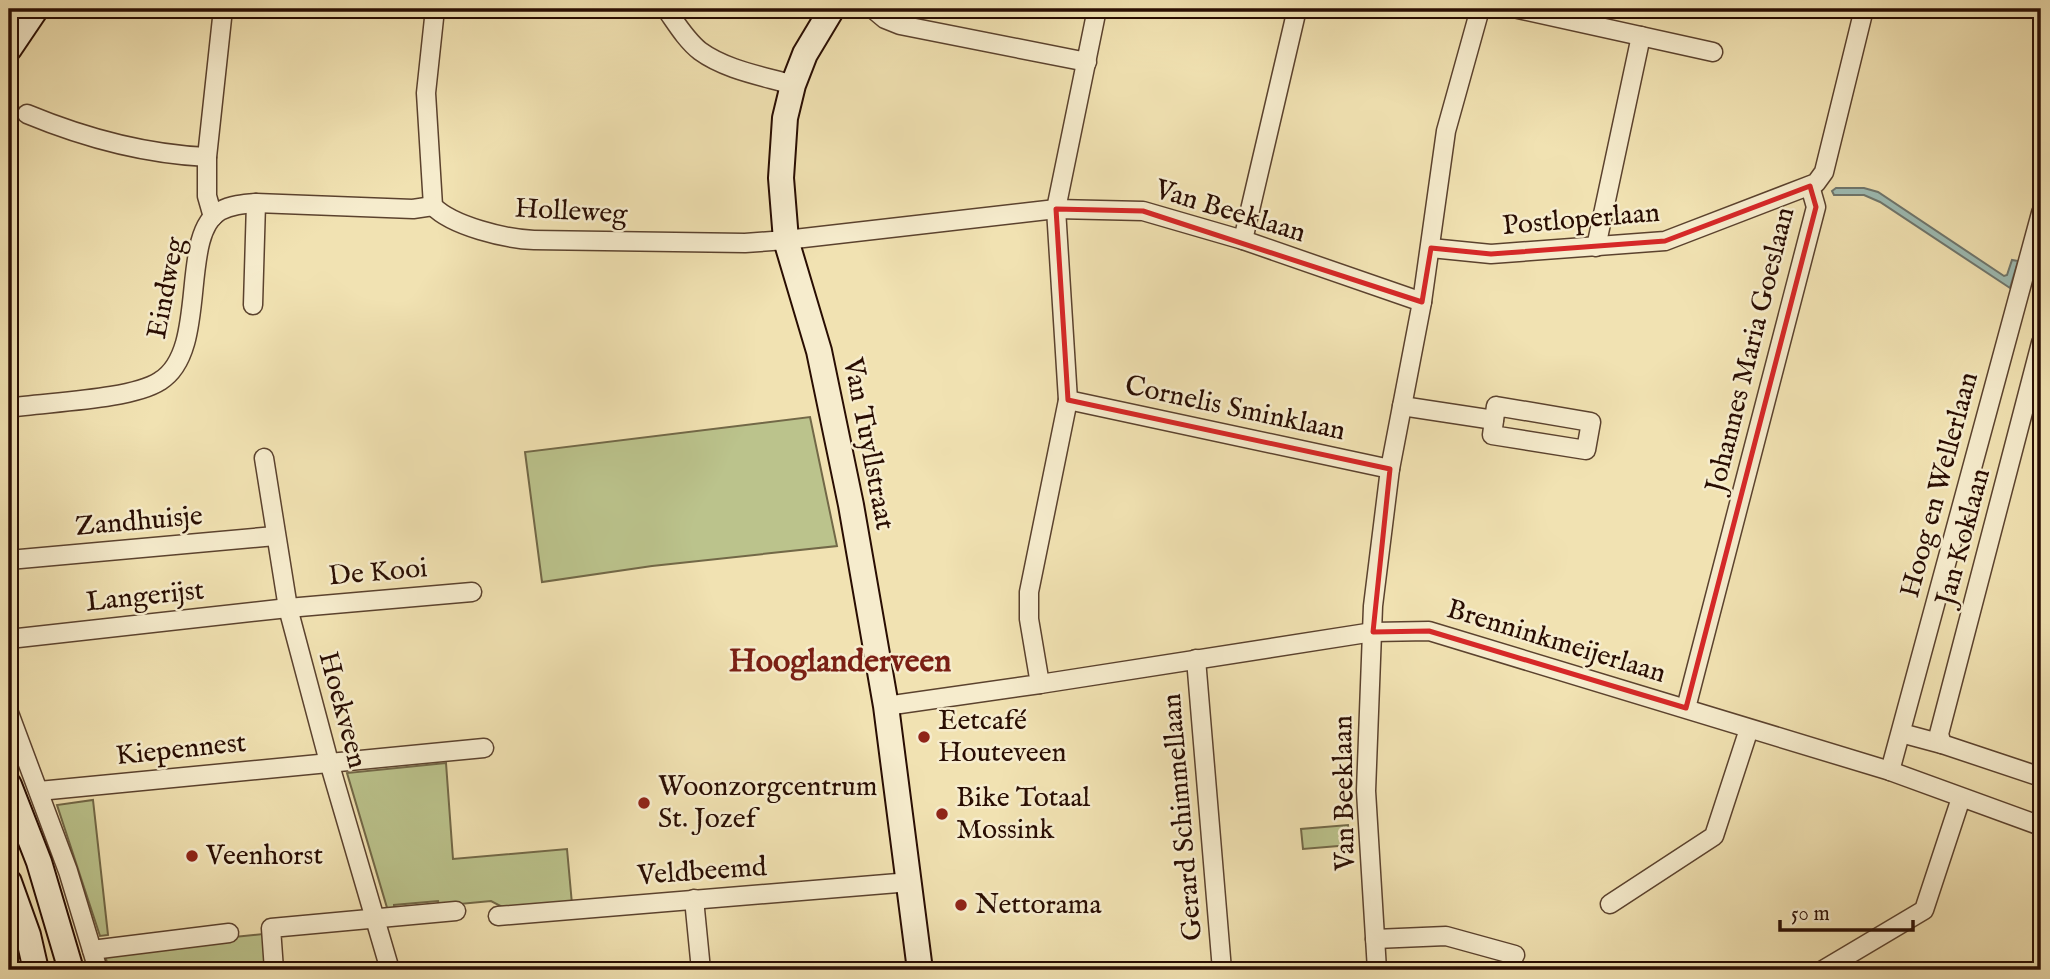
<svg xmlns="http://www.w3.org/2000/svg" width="2050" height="979" font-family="'IM FELL English',serif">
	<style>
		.green { fill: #bbc38c; stroke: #726847; stroke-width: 2 }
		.water { fill: #9dbcb4; stroke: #6f766d; stroke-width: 2 }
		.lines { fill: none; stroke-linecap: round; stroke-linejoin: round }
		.street-casing { stroke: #5b422e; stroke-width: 21 }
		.secondary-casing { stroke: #290d02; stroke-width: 28 }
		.street { stroke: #f6eccd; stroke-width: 18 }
		.secondary { stroke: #f6eccd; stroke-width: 24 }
		.marked { fill: none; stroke: #d62828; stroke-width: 5; stroke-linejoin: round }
		.poi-dot { fill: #8f2418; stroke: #f6eccd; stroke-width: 2.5 }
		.labels { text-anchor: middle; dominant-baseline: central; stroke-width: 5; stroke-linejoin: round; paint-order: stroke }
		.street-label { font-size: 28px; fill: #290d02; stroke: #f6eccd }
		.poi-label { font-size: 28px; fill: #290d02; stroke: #f6eccd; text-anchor: start }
		.quarter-label { font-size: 32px; font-weight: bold; fill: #7a1f14; stroke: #f6eccd }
	</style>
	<rect width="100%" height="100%" fill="#f1e2b2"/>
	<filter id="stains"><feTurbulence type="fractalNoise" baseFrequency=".00286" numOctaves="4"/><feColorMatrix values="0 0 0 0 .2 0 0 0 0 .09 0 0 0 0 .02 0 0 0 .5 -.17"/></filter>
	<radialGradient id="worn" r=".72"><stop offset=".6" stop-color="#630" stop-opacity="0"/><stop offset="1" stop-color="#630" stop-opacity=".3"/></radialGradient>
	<g class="green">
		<polygon points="810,417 837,546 652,566 542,582 525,452"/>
		<polygon points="446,763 453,859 567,849 572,904 510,911 491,901 439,906 438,901 394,905 394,910 388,911 347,773"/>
		<polygon points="93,800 108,935 100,936 57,805"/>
		<polygon points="1348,825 1350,845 1303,849 1301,829"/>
		<polygon points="263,934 265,970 109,970 105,955 166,944"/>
	</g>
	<polygon class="water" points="1836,188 1864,188 1878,192 2004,276 2007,275 2012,260 2018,261 2010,288 1880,202 1864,195 1834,195 1832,191"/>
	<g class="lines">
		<g class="street-casing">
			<g id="street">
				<path d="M435 9 426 93 433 206C452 226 506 239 534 240L745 243 786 240 1056 209 1143 211 1243 240 1422 302 1390 469 1373 606 1366 791 1377 970"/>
				<path d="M666 9C676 23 686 40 700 51 726 70 763 76 793 85"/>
				<polyline points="873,9 885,19 900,25 1087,62"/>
				<polyline points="1518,9 1713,52"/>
				<path d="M27 114C85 138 143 154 207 157"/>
				<polyline points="213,217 207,196 207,157 223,9"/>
				<polyline points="1243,240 1297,9"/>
				<polyline points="1596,247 1641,36"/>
				<polyline points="1431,248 1491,254 1665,241 1816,183 1824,172 1864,9"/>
				<polyline points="1422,302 1446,131 1480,9"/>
				<polyline points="253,305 256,203"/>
				<polyline points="2041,343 1939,734 1942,744 2041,777"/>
				<polyline points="1068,400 1390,469"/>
				<polyline points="1402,406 1494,420"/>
				<polygon points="1496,406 1591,422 1586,450 1492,435"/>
				<path d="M9 408C47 402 131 400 160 381 210 350 178 235 220 211 231 205 243 204 256 203L413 209 433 206"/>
				<polyline points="264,458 288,608 329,762 390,970"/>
				<polyline points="9,560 275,536"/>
				<polyline points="9,639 288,608 472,592"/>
				<polyline points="1196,659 1222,970"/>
				<polyline points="1040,684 1373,632 1429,631 1890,771 2041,826"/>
				<polyline points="886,706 1040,684 1029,619 1029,592 1068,400 1056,209 1097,9"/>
				<polyline points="1686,708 1816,207 1810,186"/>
				<polyline points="9,713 68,871 98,970"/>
				<polyline points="1901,733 1942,744"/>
				<polyline points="1890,771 2041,213"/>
				<polyline points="39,791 484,748"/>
				<polyline points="694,899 701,970"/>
				<polyline points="1610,904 1714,836 1749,729"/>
				<polyline points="498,916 910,882"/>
				<polyline points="1375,939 1446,936 1515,955"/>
				<polyline points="92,950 229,933"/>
				<polyline points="274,970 271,928 456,911"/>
				<polyline points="1823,970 1924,910 1961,798"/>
			</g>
		</g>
		<g class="secondary-casing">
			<g id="secondary">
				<polyline points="832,9 805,54 793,85 785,118 781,178 786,240 819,351 851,505 886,706 920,970"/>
				<polyline points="9,49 36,9"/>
				<polyline points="9,785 39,862 71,970"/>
				<polyline points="9,882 28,935 36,970"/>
			</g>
		</g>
		<use href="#street" class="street"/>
		<use href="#secondary" class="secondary"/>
	</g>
	<path class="marked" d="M1810 186 1816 207 1686 708 1429 631 1373 632 1390 469 1068 400 1056 209 1143 211 1422 302 1431 248 1491 254 1665 241Z"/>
	<g class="poi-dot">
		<circle cx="924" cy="737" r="7"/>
		<circle cx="644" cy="803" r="7"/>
		<circle cx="942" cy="814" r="7"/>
		<circle cx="192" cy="856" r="7"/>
		<circle cx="961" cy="905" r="7"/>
	</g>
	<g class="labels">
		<g class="street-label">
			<text transform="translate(571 212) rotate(3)">Holleweg</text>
			<text transform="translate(1230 212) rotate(17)">Van Beeklaan</text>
			<text transform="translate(1581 220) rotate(-5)">Postloperlaan</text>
			<text transform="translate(167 288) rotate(-79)">Eindweg</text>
			<text transform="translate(1751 350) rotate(-76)">Johannes Maria Goeslaan</text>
			<text transform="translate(1235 409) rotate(12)">Cornelis Sminklaan</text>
			<text transform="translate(868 444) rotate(79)">Van Tuyllstraat</text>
			<text transform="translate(1940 485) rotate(-75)">Hoog en Wellerlaan</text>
			<text transform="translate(139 522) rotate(-5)">Zandhuisje</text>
			<text transform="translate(1964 537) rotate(-75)">Jan Koklaan</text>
			<text transform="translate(378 573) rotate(-5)">De Kooi</text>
			<text transform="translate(145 597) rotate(-6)">Langerijst</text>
			<text transform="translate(1556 642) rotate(17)">Brenninkmeijerlaan</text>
			<text transform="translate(342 710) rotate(75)">Hoekveen</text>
			<text transform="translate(181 750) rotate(-6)">Kiepennest</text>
			<text transform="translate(1345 793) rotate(-91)">Van Beeklaan</text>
			<text transform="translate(1183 817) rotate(-95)">Gerard Schimmellaan</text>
			<text transform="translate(702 872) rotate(-4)">Veldbeemd</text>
		</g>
		<g class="poi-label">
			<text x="938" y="721">Eetcafé<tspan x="938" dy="32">Houteveen</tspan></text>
			<text x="658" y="787">Woonzorgcentrum<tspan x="658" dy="32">St. Jozef</tspan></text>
			<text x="956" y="798">Bike Totaal<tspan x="956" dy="32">Mossink</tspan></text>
			<text x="206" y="856">Veenhorst</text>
			<text x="975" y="905">Nettorama</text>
		</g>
		<g class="quarter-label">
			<text x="840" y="662">Hooglanderveen</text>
		</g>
	</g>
	<rect width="2050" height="979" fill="none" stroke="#f1e2b2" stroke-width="35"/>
	<rect x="10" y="10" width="2029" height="958" fill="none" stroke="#290d02" stroke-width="3.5"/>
	<rect x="18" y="18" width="2015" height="944" fill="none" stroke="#290d02" stroke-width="2"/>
	<path d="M1780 920v10h133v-10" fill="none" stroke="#290d02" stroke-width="3.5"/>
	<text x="1791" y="920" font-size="21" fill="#290d02" stroke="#f6eccd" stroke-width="5" paint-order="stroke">50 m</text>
	<rect width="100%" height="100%" filter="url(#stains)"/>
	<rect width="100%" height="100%" fill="url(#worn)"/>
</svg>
